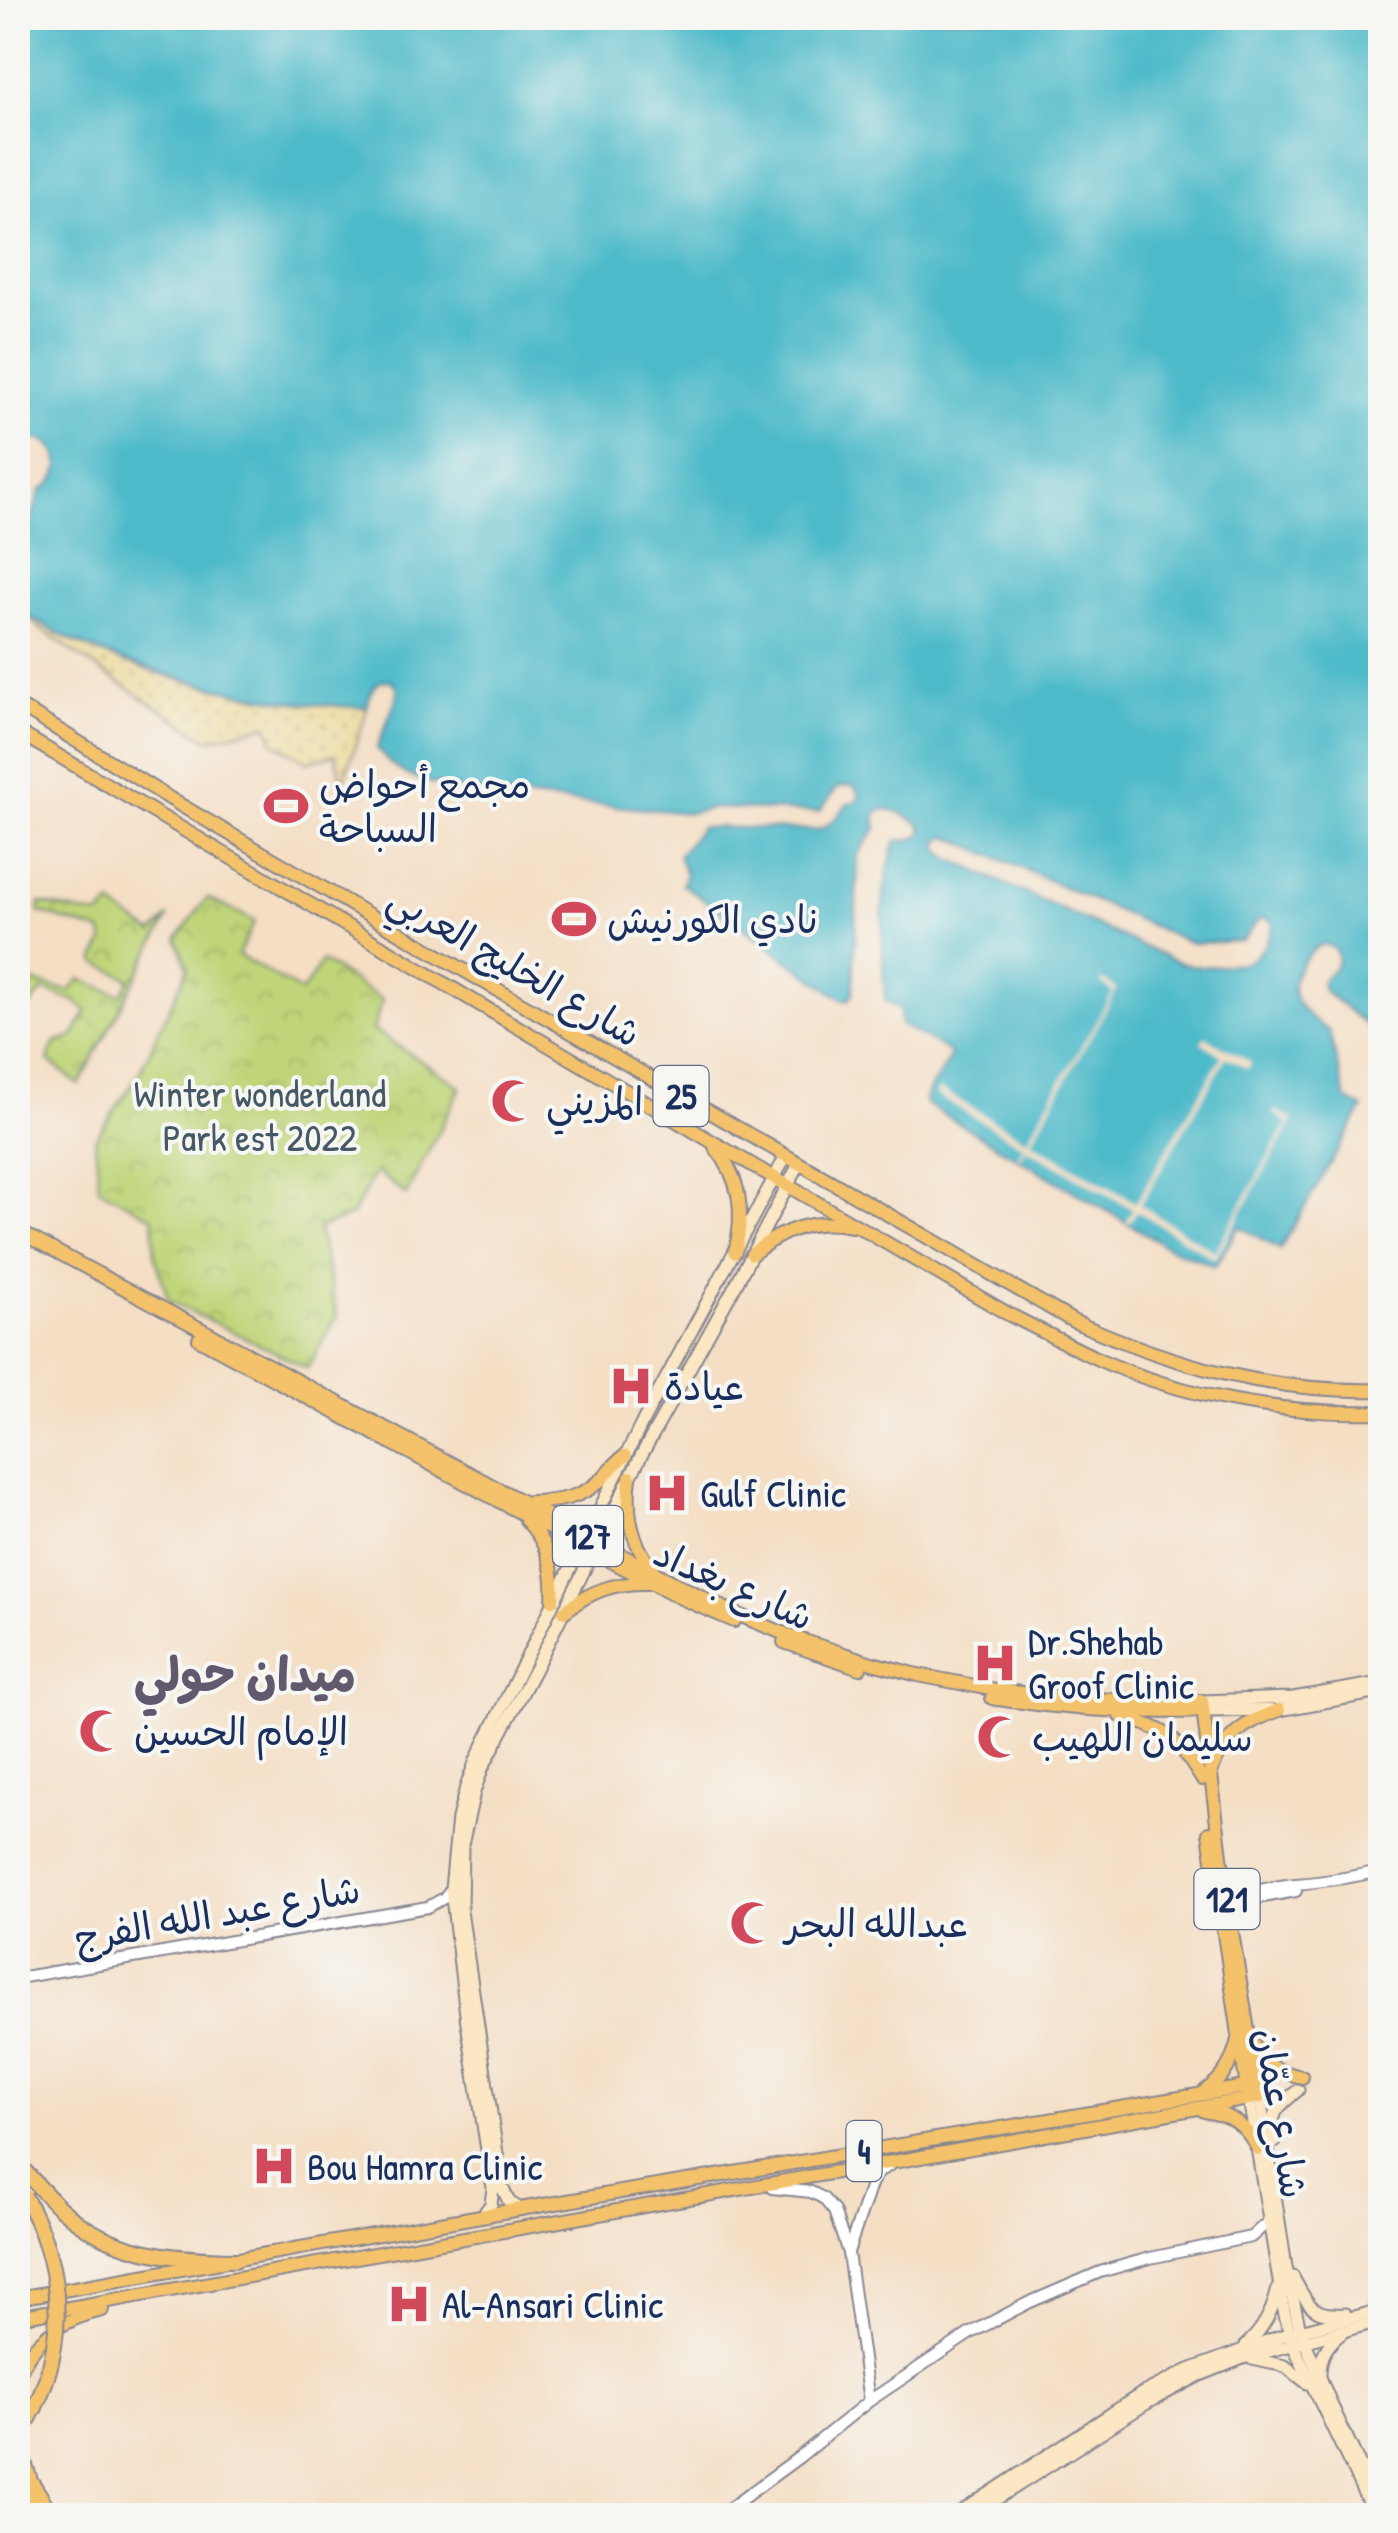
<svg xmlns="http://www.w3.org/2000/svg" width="1398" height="2533" font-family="'Patrick Hand','Playpen Sans Arabic',sans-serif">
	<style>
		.sand { fill: url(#sand-dots); stroke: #84847e; stroke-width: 2.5 }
		.park { fill: url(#park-crowns); stroke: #6e826c; stroke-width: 2.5 }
		.water { fill: #4ebac9; stroke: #347494; stroke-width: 2.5; fill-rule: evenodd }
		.pier { fill: #f4dec4 }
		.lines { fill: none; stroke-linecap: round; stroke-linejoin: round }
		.tertiary-casing { stroke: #888691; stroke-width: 14 }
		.secondary-casing { stroke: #888691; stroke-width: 15 }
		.primary-casing { stroke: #888691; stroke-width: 16 }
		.trunk-casing { stroke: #888691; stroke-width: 16 }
		.motorway-casing { stroke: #888691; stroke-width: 18 }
		.tertiary { stroke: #fff; stroke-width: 10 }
		.secondary { stroke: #fbe7c3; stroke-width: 11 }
		.primary { stroke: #f4c26a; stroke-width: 12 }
		.trunk { stroke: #f4c26a; stroke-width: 12 }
		.motorway { stroke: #f4c26a; stroke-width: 14 }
		.motorway-bridge-casing { stroke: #888691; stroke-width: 18; stroke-linecap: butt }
		.motorway-bridge { stroke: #f4c26a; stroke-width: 14 }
		.labels { text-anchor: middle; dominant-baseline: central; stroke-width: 8; stroke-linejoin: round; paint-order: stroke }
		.shield { fill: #f6f6f2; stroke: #5d6b8a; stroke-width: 2.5 }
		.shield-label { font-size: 35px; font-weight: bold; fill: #1b2f5e }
		.poi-label { font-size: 38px; fill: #1b2f5e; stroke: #f6f6f2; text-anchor: start }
		.street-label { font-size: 38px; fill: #1b2f5e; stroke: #f6f6f2 }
		.park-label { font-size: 38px; fill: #445865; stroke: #f6f6f2 }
		.district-label { font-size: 48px; font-weight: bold; fill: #63596e; stroke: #f6f6f2 }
	</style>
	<defs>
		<pattern id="sand-dots" width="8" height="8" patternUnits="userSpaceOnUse" patternTransform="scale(2.5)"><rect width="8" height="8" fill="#eeda9e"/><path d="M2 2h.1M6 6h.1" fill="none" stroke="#ccbb8a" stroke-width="1.8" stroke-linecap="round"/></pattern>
		<pattern id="park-crowns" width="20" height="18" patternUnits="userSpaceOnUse" patternTransform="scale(2.5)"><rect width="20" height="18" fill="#c0d579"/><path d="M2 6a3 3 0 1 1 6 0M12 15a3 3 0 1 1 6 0" fill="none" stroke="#a4b76b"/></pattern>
	</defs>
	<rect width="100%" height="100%" fill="#f6f6f2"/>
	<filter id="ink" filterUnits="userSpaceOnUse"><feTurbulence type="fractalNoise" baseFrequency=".01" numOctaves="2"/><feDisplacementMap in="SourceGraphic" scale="20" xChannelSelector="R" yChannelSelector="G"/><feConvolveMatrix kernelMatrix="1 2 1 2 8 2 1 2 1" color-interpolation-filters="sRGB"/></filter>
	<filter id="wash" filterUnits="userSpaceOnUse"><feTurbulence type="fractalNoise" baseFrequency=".0048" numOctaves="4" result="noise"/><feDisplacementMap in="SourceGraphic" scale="40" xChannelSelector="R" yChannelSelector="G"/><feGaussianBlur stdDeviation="2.25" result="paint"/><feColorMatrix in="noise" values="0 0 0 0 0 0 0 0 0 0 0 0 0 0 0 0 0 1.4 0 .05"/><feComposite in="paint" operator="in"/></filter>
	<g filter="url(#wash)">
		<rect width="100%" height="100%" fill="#f4dec4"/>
		<path class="sand" d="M26 614C112 673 263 706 367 707L364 720 343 783 335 754 308 762 273 742 268 725 208 740 95 667 38 627Z"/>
		<g class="park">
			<polygon points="207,898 255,921 238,955 302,992 322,961 382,1000 373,1030 461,1087 406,1195 376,1171 352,1215 318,1229 337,1316 308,1368 169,1301 155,1256 153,1218 99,1188 95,1139 138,1076 188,968 177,939"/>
			<polygon points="40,903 99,916 111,905 153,933 169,916 79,1085 48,1060 54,1043 73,1037 87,1011 75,1001 43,990 31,1006 20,1000 32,982 70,991 80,979 121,995 130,979 95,962 103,942 102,932 39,912"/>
		</g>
		<path class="water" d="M18 18H1380V1036L1323 990 1321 983C1329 969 1345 966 1334 948L1325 944 1318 946C1278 980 1289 1006 1329 1031L1346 1099 1363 1108 1280 1249 1239 1226 1215 1266 1170 1248 926 1104 925 1098 950 1057 948 1051 901 1025 900 1010 885 1000C882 943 877 895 896 841L910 840 922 834V826C911 816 868 794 877 827L858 855 853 994 849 1000 842 999 682 884 686 874 678 856 701 827 816 830C832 826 838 816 847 804L856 802 859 799V793L853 785 838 787 819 812 713 808 688 813 477 793 427 782 405 774 390 763 377 748 397 697 398 689 391 680C374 679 370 693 367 707 293 706 224 692 153 670 107 656 66 641 26 614L18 589V565L40 491C77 473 54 426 18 442ZM950 837 1184 940 1193 943 1241 941C1250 935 1252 923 1262 918L1271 921 1273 926C1268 942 1260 957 1244 963L1201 967 1180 963 948 858 939 849V843L943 838Z"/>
		<polygon class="pier" points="1103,980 1117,989 1031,1142 1136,1203 1222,1056 1201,1042 1205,1037 1251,1062 1248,1069 1226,1057 1140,1205 1215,1252 1288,1123 1274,1113 1275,1110 1293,1120 1215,1259 1137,1211 1129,1223 1126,1221 1133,1209 1027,1148 1019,1159 1017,1157 1024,1146 936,1095 939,1089 1027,1140 1113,992 1101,983"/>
	</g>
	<g filter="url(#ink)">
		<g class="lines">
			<g class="tertiary-casing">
				<g id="tertiary">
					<path d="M1225 1889C1247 1897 1273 1885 1295 1884 1324 1882 1352 1877 1380 1871"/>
					<polyline points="1228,1909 1236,1902 1296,1891"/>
					<polyline points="18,1978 428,1907 444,1898 451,1889"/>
					<polyline points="772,2188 811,2192 823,2198 834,2211 848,2253 869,2401"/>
					<polyline points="848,2252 872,2182 880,2171 889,2166"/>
					<polyline points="719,2516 798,2458 869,2401 969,2334 1028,2303 1100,2272 1150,2258 1251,2237 1269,2221"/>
				</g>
			</g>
			<g class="secondary-casing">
				<g id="secondary">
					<polyline points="1202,1701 1293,1698 1380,1683"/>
					<polyline points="1203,1711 1279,1710 1380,1692"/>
					<polyline points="1260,2097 1286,2267 1300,2330 1332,2406 1380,2508"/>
					<polyline points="1249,2099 1284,2311 1292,2343 1375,2516"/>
					<path d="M1275 2142C1269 2110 1277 2109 1298 2090"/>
					<polyline points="520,2209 509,2202 502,2187 461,1911 462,1845 474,1792 482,1769 536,1667 642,1454 735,1286 799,1164"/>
					<polyline points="482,2216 491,2204 493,2188 467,2023 451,1889 458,1818 466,1787 476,1760 644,1419 786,1156"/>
					<path d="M1293 2277C1307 2303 1311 2317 1345 2314"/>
					<path d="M1246 2345C1264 2329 1273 2311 1278 2288"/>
					<polyline points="1252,2359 1285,2366 1307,2383"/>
					<path d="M1320 2375C1320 2355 1327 2344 1343 2332"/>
					<polyline points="955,2516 1141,2394 1189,2370 1281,2336 1380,2310"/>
					<polyline points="970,2516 1147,2403 1198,2376 1243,2358 1380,2321"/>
				</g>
			</g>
			<g class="primary-casing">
				<g id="primary">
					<path d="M18 705 182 806 479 979 1073 1321C1173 1365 1270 1393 1380 1390"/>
					<path d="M18 732 711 1141 1010 1315C1040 1330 1070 1346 1100 1360 1186 1398 1287 1415 1380 1412"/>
					<path d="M715 1147C741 1179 745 1213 735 1252"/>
					<polyline points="18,1231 657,1574 734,1613 795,1638 872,1663 918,1675 996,1690 1073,1699 1202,1701 1225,1889 1258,2092"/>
					<path d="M752 1254C782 1230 813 1218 851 1226"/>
					<polyline points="199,1339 571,1540 683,1599 734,1621"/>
					<path d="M630 1477C626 1511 630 1541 652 1568"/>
					<path d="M529 1502C556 1502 582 1499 603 1478 610 1470 616 1462 625 1456"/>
					<path d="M526 1520C548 1543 555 1569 553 1600"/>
					<path d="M564 1612C590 1591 615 1582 649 1583"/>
					<polyline points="784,1642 860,1668"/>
					<path d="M992 1698C1062 1709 1132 1714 1203 1711"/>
					<path d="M1121 1716C1171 1732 1174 1735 1202 1779"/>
					<path d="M1211 1771C1226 1735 1243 1723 1279 1710"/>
					<polyline points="1209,1833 1248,2095"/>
					<path d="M1253 2044C1264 2066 1279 2072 1302 2077"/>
				</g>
			</g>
			<g class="trunk-casing">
				<g id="trunk">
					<path d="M1205 2091C1226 2077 1233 2060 1239 2036"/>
					<path d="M1204 2111C1232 2115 1245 2124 1258 2149"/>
					<polyline points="18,2298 520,2209 1257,2085"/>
					<polyline points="18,2317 1260,2097"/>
					<path d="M18 2376C33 2338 63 2319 102 2310"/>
					<polyline points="18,2441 31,2480 54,2516"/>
				</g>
			</g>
			<g class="motorway-casing">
				<g id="motorway">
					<path d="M18 2164C32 2179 46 2195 61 2209 111 2254 171 2259 235 2260"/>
					<polyline points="18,2484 40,2516"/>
					<polyline points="18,2515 18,2516"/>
				</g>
			</g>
			<use href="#tertiary" class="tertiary"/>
			<use href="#secondary" class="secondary"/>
			<use href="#primary" class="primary"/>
			<use href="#trunk" class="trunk"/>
			<use href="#motorway" class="motorway"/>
			<g class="motorway-bridge-casing">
				<path id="motorway-bridge" d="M18 2437C68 2362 69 2273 24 2196"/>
			</g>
			<use href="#motorway-bridge" class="motorway-bridge"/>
		</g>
	</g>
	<defs>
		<g id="stadium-bare" transform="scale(3.45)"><path d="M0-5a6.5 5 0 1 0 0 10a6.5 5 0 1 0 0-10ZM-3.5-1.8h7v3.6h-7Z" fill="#d1495b" stroke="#f6f6f2" stroke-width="2.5" paint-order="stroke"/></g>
		<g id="mosque-bare" transform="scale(3.45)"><path d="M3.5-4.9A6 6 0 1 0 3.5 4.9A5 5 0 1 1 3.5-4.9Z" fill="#d1495b" stroke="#f6f6f2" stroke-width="2.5" paint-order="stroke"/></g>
		<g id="hospital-bare" transform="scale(3.45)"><path d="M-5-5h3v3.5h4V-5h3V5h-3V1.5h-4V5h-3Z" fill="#d1495b" stroke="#f6f6f2" stroke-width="2.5" paint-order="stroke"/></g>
	</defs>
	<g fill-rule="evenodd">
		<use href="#stadium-bare" x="286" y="806"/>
		<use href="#stadium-bare" x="574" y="919"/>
		<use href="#mosque-bare" x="513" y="1101"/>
		<use href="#hospital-bare" x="631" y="1386"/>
		<use href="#hospital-bare" x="667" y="1493"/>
		<use href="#hospital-bare" x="995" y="1663"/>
		<use href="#mosque-bare" x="101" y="1731"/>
		<use href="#mosque-bare" x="999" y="1737"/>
		<use href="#mosque-bare" x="752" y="1923"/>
		<use href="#hospital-bare" x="274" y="2166"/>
		<use href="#hospital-bare" x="409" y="2304"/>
	</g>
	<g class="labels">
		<g class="shield">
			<rect x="653.5" y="1066" width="55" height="60" rx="8"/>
			<rect x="553" y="1506" width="70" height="60" rx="8"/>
			<rect x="1194.5" y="1869" width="65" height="60" rx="8"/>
			<rect x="846.5" y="2121" width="35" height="60" rx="8"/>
		</g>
		<g class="shield-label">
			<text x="681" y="1096">25</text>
			<text x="588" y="1536">127</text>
			<text x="1227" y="1899">121</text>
			<text x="864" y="2151">4</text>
		</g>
		<g class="poi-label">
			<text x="319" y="784">مجمع أحواض<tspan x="319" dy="44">السباحة</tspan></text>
			<text x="607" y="919">نادي الكورنيش</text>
			<text x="546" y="1101">المزيني</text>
			<text x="664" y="1386">عيادة</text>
			<text x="700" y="1493">Gulf Clinic</text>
			<text x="1028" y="1641">Dr.Shehab<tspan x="1028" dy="44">Groof Clinic</tspan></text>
			<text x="134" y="1731">الإمام الحسين</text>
			<text x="1032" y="1737">سليمان اللهيب</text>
			<text x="785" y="1923">عبدالله البحر</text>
			<text x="307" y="2166">Bou Hamra Clinic</text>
			<text x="442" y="2304">Al-Ansari Clinic</text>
		</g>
		<g class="street-label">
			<text transform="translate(515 965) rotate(30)">شارع الخليج العربي</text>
			<text transform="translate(734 1584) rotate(24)">شارع بغداد</text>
			<text transform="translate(217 1913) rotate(-10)">شارع عبد الله الفرج</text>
			<text transform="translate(1282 2113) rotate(81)">شارع عمّان</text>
		</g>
		<g class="park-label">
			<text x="260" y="1093">Winter wonderland<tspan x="260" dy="44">Park est 2022</tspan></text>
		</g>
		<g class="district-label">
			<text x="245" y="1673">ميدان حولي</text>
		</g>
	</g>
	<rect width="1398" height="2533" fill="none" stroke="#f6f6f2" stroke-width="60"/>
</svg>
